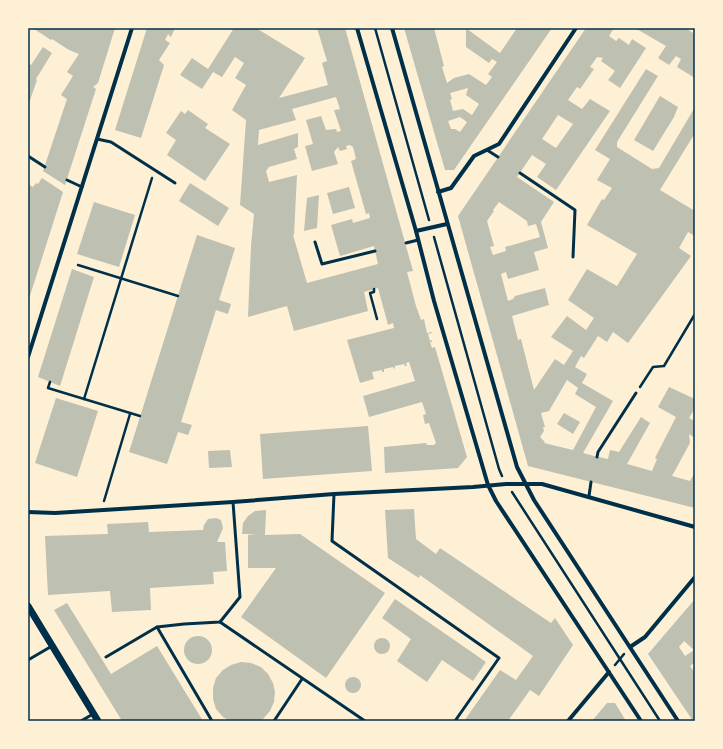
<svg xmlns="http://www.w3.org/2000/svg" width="723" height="749" font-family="'Fira Sans',sans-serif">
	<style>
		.building { fill: #bec0b2; fill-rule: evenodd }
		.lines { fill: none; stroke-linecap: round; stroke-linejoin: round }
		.path { stroke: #003049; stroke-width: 2.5 }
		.service { stroke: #003049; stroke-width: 3 }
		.minor { stroke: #003049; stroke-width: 4 }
		.tertiary { stroke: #003049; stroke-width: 7 }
		.neatline { fill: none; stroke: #003049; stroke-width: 1.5 }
	</style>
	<rect width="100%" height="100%" fill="#fdf0d5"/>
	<g class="building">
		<polygon points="34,28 115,28 98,83 93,87 96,89 65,185 43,171 67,99 61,95 73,76 67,72 79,54 69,50 52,39 51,40 34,29"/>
		<polygon points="147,28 175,28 171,37 168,34 165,40 170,43 159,60 164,65 141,138 115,130"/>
		<path d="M234 28H256L305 58 279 98 328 85 322 63 327 61 317 28H345L413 271 407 272 416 306 421 320 424 319 427 333 432 332V333L428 334 430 341 432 340V342H430L432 348 435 347 467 457 458 468 385 473 384 447 426 443 427 445H434L436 443 429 423 425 424 423 415 426 414 422 402 369 417 363 396 415 381 409 362 406 363 407 366H405L404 364 395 366V368L394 369 393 367 384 369V372H382V370L372 372 374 379 360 383 347 340 394 328 393 323 388 325 378 288 364 292 368 311 294 331 287 306 248 317 251 246 254 214 240 205 246 120 232 110 246 85 235 78 244 63 235 57 222 77 213 72 202 89 180 75 192 58 208 69ZM336 97 340 109 334 110 341 131 337 132 336 129 326 130 321 116 306 120 313 144 305 146 312 171 338 164 334 152 338 147 340 151 347 149 346 146 350 145 353 147 356 159 351 161 366 214 369 213 370 218 353 223 352 219 331 225 340 256 374 246 378 264 307 283 293 235H294L297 175 269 182 266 171 269 167 297 159 294 149 298 147V133L258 145 259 130 296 120 292 109Z"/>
		<path d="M404 28H434L444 66 442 67 447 83 454 78 469 74 486 85 492 77 488 74 497 62 492 59 489 63 466 47V31L467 29 500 53 517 28H552L454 170H445ZM468 88 466 95 479 104 472 115 463 109 453 111 450 100 452 99 450 93ZM460 117 467 122 460 132 455 129H451L448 121Z"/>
		<path d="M586 28H614L609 36 616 41 619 38 629 45 632 39 646 48 620 88 608 80 615 71 601 61 603 58 597 57 590 67 594 69 580 89 577 87 568 100 582 109 590 99 610 111 556 190 537 177 546 164 532 155 517 177 554 202 541 222 548 248 534 252 539 270 508 279 506 272 501 274 508 301 513 299 515 296 545 288 549 305 512 316 518 340 521 339 534 390 555 359 564 365 573 351 551 337 567 316 586 330 594 318 568 300 587 269 617 286 637 254 587 225 602 199 604 200 612 188 597 180 610 159 595 150 646 69 658 76 617 142V147L652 169 659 168 695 107V133L660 190 695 211V236L688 232 679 248 691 256 628 343 613 332 607 342 598 336 584 358 581 356 575 367 587 374 582 383 613 401 583 453 594 456 608 459 610 450 619 452 641 417 650 423 627 464 652 471 657 459 655 458 676 417 658 407 669 387 695 399V408L689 418 695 421V438L689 434 690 443 672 476 690 481 695 472V508L528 466 458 216ZM558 115 573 124 556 148 542 139ZM499 202 527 221 528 226 536 224 540 237 505 247 506 251 493 255 490 247 494 246 487 221 494 211 493 210ZM567 380 578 388 575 394 596 407 573 450 544 443 545 442 540 437 544 431 543 427H545L541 413 549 411Z"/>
		<polygon points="635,28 685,28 695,34 695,78 677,67 681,59 676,56 669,65 658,58 666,46"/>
		<polygon points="43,47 52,53 36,79 37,80 28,106 28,63 31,65"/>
		<polygon points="660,96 678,107 674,117 653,151 634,140"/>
		<polygon points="188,110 208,124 205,128 230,144 205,181 167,155 176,140 166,133 181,111 185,114"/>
		<polygon points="42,178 63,192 28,302 28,184 33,187 36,183 38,184"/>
		<polygon points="190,183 229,208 218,226 179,201"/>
		<polygon points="349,187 355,208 333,214 327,193"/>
		<polygon points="319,195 317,228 304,231 307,198"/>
		<polygon points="94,202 135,215 119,267 77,254"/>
		<polygon points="197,235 235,248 219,300 231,304 228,314 216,310 181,422 192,425 188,435 178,432 167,464 129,452"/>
		<polygon points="72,269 94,277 60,386 38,377"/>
		<polygon points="56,398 98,411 77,477 35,463"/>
		<polygon points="564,413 580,422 573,434 557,424"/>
		<polygon points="368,426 372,471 263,479 260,434"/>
		<polygon points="230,450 232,467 209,468 208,451"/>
		<polygon points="414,509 416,539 436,554 440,548 551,623 555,618 573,645 539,696 530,690 508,721 464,721 500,670 516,680 533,656 420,575 419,578 388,558 385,510"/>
		<polygon points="266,510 265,535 300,534 385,593 326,678 241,617 276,568 248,568 248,535 257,534 242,534 243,523 248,516 255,511"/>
		<polygon points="216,518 221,520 223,528 217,542 225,542 227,571 213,572 214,584 150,588 151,610 112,612 110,591 48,595 45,536 108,534 107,524 148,522 149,532 203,530 204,525 208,519"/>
		<polygon points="395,599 486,662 473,681 442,660 427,682 397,661 411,639 382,618"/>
		<path d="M695 599V662L690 666 695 673V721H693L648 654ZM684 641 694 650 685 656 679 647Z"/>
		<polygon points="67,603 111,674 157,646 203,721 122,721 54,610"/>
		<circle cx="198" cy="650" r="14"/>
		<circle cx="382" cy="646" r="8"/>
		<polygon points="241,662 251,663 261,667 268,674 273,683 275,692 274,702 270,711 263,719 258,721 230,721 223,717 216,709 213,699 213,688 216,678 223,670 231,665"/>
		<circle cx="353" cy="685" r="8"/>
		<polygon points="607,703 615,703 626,721 592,721"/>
	</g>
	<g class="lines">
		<g class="path">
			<polyline points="375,28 429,220"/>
			<polyline points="434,237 499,469 502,476"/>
			<polyline points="78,265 178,296"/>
			<polyline points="374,289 374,292 370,293 377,319"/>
			<polyline points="50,382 48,388 140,416"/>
			<polyline points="640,387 653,367 664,366 695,314"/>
			<polyline points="84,399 152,178"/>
			<polyline points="512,492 660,721"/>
			<polyline points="104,501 130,414"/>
			<polyline points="615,665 624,654"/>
		</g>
		<g class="service">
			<polyline points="97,139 111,142 175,183"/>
			<polyline points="487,150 498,157"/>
			<polyline points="28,156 45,167"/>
			<polyline points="520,173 575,210 573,257"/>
			<polyline points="67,180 82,187"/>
			<polyline points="315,242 322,264 375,251"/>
			<polyline points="406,243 418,240"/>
			<polyline points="597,457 598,452 636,393"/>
			<polyline points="334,494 332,541 499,658 455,721"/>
			<polyline points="589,496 591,482"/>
			<polyline points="220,622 365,721"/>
			<polyline points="157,627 212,721"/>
			<polyline points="106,657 157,627 184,624 220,622 240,597 233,502"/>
			<polyline points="28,660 52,646"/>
			<polyline points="81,721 93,714"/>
			<polyline points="274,721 302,679"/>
		</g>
		<g class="minor">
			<polyline points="357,28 416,231 434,301 488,485 496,501 641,721"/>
			<polyline points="392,28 517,467 534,500 678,721"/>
			<polyline points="438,192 451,188 474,156 499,144 576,28"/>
			<polyline points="416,231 447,224"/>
			<polyline points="28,357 132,28"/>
			<polyline points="28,512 55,513 233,502 334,494 473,487 506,484 542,484 695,527"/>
			<polyline points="630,647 645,637 695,577"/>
			<polyline points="568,721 609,672"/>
		</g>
		<polyline class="tertiary" points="28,606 98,721"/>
	</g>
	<rect width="723" height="749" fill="none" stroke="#fdf0d5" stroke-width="58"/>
	<rect x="29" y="29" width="665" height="691" class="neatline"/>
</svg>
